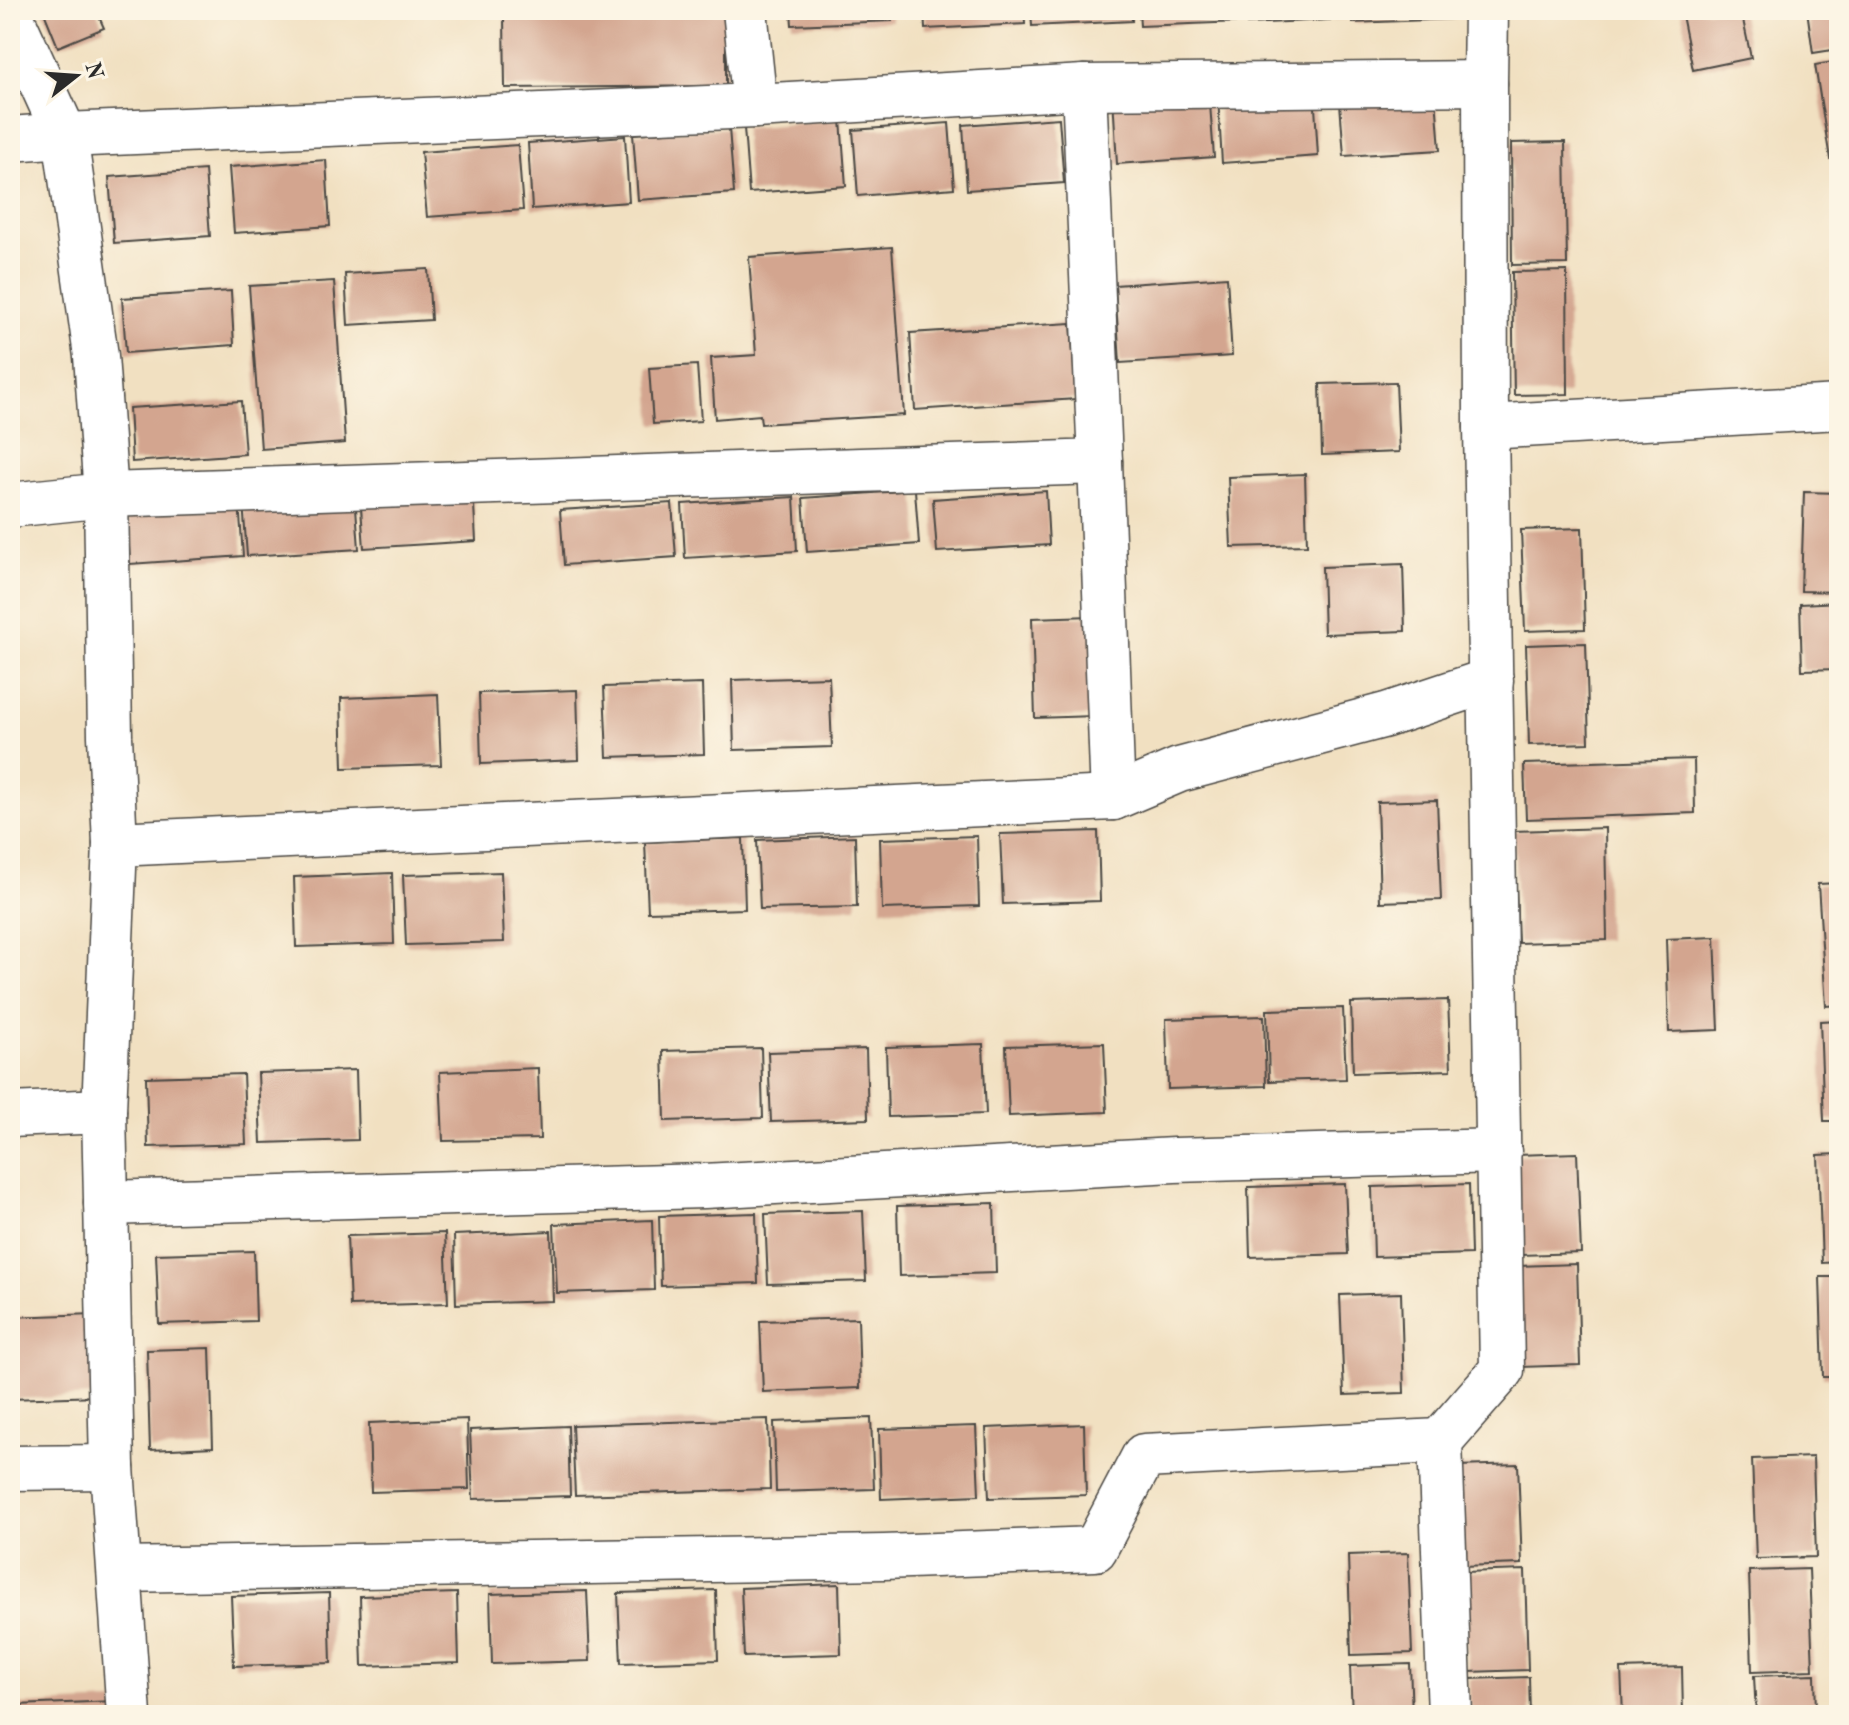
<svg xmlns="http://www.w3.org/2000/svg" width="1849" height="1725" font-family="'Old Standard TT',serif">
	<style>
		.building { fill: #d3a58f }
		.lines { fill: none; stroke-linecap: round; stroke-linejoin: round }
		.minor-casing { stroke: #494642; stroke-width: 47 }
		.minor { stroke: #fff; stroke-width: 44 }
	</style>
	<rect width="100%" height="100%" fill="#fcf5e5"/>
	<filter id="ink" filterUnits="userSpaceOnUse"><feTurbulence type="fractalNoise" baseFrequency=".0125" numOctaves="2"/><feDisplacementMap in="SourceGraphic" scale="16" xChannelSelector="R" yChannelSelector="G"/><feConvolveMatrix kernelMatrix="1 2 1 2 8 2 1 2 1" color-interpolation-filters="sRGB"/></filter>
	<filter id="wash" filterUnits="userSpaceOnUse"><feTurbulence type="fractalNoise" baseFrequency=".006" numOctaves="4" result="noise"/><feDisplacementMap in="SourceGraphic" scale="32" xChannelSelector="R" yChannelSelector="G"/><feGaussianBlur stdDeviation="1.8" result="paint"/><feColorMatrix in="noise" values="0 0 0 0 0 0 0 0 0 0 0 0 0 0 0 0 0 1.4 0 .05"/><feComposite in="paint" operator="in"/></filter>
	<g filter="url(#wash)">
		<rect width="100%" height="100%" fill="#f1e0c1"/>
		<g id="blocks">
			<g class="building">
				<polygon points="43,10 96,10 104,28 58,47"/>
				<polygon points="791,10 891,10 892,21 792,25"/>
				<polygon points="924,10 1024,10 1025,24 925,29"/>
				<polygon points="1031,10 1131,10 1132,21 1032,26"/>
				<polygon points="1139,10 1239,10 1240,22 1140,26"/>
				<polygon points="1246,10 1346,10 1347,19 1247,24"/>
				<polygon points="1353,10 1453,10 1453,19 1353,23"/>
				<polygon points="1681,10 1741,10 1751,58 1693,70"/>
				<polygon points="1807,10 1839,10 1839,49 1813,53"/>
				<polygon points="726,13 726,86 505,88 504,16"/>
				<polygon points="1839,61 1839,158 1830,159 1815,65"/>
				<polygon points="1435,84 1440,150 1344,156 1339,90"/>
				<polygon points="1314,90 1318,156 1222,163 1218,97"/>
				<polygon points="1209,91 1214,157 1117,164 1113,97"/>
				<polygon points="1059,118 1064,183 967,190 963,125"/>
				<polygon points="841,120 846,186 749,193 744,128"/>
				<polygon points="949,123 954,188 858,196 853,130"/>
				<polygon points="729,128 734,193 638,200 633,134"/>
				<polygon points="625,136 629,202 532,209 528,143"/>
				<polygon points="1565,142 1567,264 1512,265 1511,143"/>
				<polygon points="518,145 523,210 427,217 421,152"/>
				<polygon points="326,160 330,226 234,233 229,167"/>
				<polygon points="205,170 210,236 114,243 109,177"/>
				<polygon points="892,247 904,415 761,424 760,415 715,419 711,358 756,355 749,257"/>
				<polygon points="428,269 431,320 348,325 345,274"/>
				<polygon points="1567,271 1568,394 1514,395 1512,272"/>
				<polygon points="1227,277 1232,356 1120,363 1115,285"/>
				<polygon points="334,281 345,443 261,449 249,286"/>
				<polygon points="231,291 234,345 126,353 122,298"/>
				<polygon points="1071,323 1076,399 915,410 910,333"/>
				<polygon points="697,365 701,421 653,424 649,368"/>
				<polygon points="1396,382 1399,452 1322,455 1320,384"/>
				<polygon points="241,401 245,454 132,462 129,408"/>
				<polygon points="1305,474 1307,545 1231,547 1228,477"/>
				<polygon points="473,487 476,541 364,548 360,494"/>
				<polygon points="915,490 919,544 807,552 803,498"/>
				<polygon points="1046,491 1049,545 937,552 933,499"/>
				<polygon points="1804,492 1839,493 1839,592 1801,591"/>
				<polygon points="355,494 359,549 247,556 243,502"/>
				<polygon points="794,497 797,551 685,558 682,504"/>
				<polygon points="239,502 243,556 130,564 127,510"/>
				<polygon points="672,503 676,557 564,565 560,510"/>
				<polygon points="1582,528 1585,629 1525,631 1521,530"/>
				<polygon points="1403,564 1405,631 1324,634 1322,567"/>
				<polygon points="1839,602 1839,669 1802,670 1800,604"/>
				<polygon points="1092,616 1095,716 1035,718 1032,618"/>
				<polygon points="1586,643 1589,743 1529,745 1526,645"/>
				<polygon points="829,677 832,747 734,750 732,680"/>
				<polygon points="702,684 704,754 607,757 604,687"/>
				<polygon points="577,690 579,760 481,764 479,693"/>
				<polygon points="438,694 441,765 343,768 341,698"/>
				<polygon points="1694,759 1695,813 1526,819 1524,764"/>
				<polygon points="1437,800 1441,900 1380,902 1377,802"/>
				<polygon points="1605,828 1607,940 1518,943 1514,831"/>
				<polygon points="1098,831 1100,901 1003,904 1000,834"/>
				<polygon points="855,836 857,907 760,909 757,840"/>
				<polygon points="977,836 979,906 882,909 880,839"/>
				<polygon points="743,838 745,909 648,912 645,842"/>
				<polygon points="501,872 504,942 406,945 403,875"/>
				<polygon points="392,873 394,944 296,947 294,877"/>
				<polygon points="1839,883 1839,1005 1826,1006 1818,884"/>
				<polygon points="1715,937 1719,1030 1669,1032 1666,939"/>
				<polygon points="1448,1000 1451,1070 1353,1073 1351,1003"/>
				<polygon points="1343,1008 1346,1079 1269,1081 1267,1010"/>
				<polygon points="1264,1016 1266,1086 1168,1089 1166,1019"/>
				<polygon points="1839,1020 1839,1121 1824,1121 1820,1021"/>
				<polygon points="1104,1043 1107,1112 1009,1116 1006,1046"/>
				<polygon points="983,1044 986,1114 888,1117 886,1047"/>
				<polygon points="761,1048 763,1118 665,1121 663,1051"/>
				<polygon points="866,1049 868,1119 771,1122 768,1052"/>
				<polygon points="538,1068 540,1139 443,1141 440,1072"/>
				<polygon points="356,1070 358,1140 261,1143 258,1073"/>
				<polygon points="243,1074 246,1144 148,1147 146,1077"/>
				<polygon points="1577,1153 1581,1253 1520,1255 1516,1155"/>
				<polygon points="1839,1154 1839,1262 1822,1263 1818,1155"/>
				<polygon points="1345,1184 1348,1254 1250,1257 1248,1187"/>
				<polygon points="1469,1184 1471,1254 1374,1257 1372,1187"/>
				<polygon points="994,1203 996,1273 899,1276 897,1206"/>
				<polygon points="863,1211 866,1281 768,1284 765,1214"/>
				<polygon points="756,1213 758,1283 661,1286 659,1216"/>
				<polygon points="652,1220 654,1290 557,1293 554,1224"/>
				<polygon points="551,1231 553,1301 456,1304 454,1235"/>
				<polygon points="445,1233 448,1303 350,1306 347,1236"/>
				<polygon points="254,1251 256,1321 159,1324 156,1254"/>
				<polygon points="1577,1264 1580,1365 1520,1367 1517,1266"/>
				<polygon points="1820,1277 1839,1277 1839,1377 1823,1377"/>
				<polygon points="1401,1293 1404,1393 1344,1395 1340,1295"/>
				<polygon points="95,1314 98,1396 10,1399 10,1317"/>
				<polygon points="858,1318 860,1388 763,1392 760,1321"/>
				<polygon points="210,1348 213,1447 150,1450 147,1350"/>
				<polygon points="871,1418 874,1489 776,1492 774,1422"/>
				<polygon points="467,1419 469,1489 371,1492 369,1423"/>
				<polygon points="768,1419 770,1489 575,1495 572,1425"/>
				<polygon points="1084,1424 1086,1495 989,1498 986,1428"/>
				<polygon points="568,1426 570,1496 473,1499 470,1430"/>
				<polygon points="976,1426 979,1495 881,1499 879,1429"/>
				<polygon points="1813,1457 1816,1557 1756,1559 1752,1459"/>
				<polygon points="1518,1464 1522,1564 1461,1566 1458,1466"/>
				<polygon points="1408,1553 1412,1653 1351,1655 1348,1555"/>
				<polygon points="1809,1569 1813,1670 1752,1672 1749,1571"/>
				<polygon points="1525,1570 1528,1670 1468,1672 1464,1572"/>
				<polygon points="839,1584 841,1654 744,1657 741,1588"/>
				<polygon points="716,1590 718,1660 621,1663 618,1593"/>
				<polygon points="587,1591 590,1661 492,1664 490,1594"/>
				<polygon points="329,1593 331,1663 234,1666 231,1596"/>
				<polygon points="457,1593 459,1663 362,1666 360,1596"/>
				<polygon points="1410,1664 1412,1715 1352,1715 1350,1666"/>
				<polygon points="1682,1667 1683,1715 1623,1715 1621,1669"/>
				<polygon points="1815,1674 1816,1715 1756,1715 1754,1676"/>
				<polygon points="1529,1677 1530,1715 1470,1715 1469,1679"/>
				<polygon points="115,1701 115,1715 18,1715 17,1705"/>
			</g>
		</g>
	</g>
	<g filter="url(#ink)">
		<use href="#blocks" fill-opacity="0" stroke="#494642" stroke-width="2"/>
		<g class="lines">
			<g class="minor-casing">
				<g id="minor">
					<polyline points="745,10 755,106"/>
					<polyline points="10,14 65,135 96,356 106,495 110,736 115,844 104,1111 112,1467 129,1715"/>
					<polyline points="10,139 65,135 755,106 1084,87 1485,83 1486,10"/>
					<polyline points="1486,427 1839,407"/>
					<polyline points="1100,462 1113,798"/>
					<polyline points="10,505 106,495 1100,462 1084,87"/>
					<polyline points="115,844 1113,798 1179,770 1386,715 1491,680"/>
					<polyline points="10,1115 104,1111"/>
					<polyline points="106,1203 704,1186 1174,1160 1499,1151"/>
					<polyline points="10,1468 112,1467"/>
					<polyline points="120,1570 884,1557 1095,1549 1144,1456 1440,1441"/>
					<polyline points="1450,1715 1440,1441 1502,1370 1486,427 1485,83"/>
				</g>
			</g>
			<use href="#minor" class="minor"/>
		</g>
	</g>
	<rect width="1849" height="1725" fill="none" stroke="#fcf5e5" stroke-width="40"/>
	<g transform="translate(76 76) rotate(73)" stroke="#fcf5e5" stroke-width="6" paint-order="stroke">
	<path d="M0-6L14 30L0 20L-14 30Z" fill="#2b2b2b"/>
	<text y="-12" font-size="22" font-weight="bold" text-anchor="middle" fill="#2b2b2b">N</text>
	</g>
</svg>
